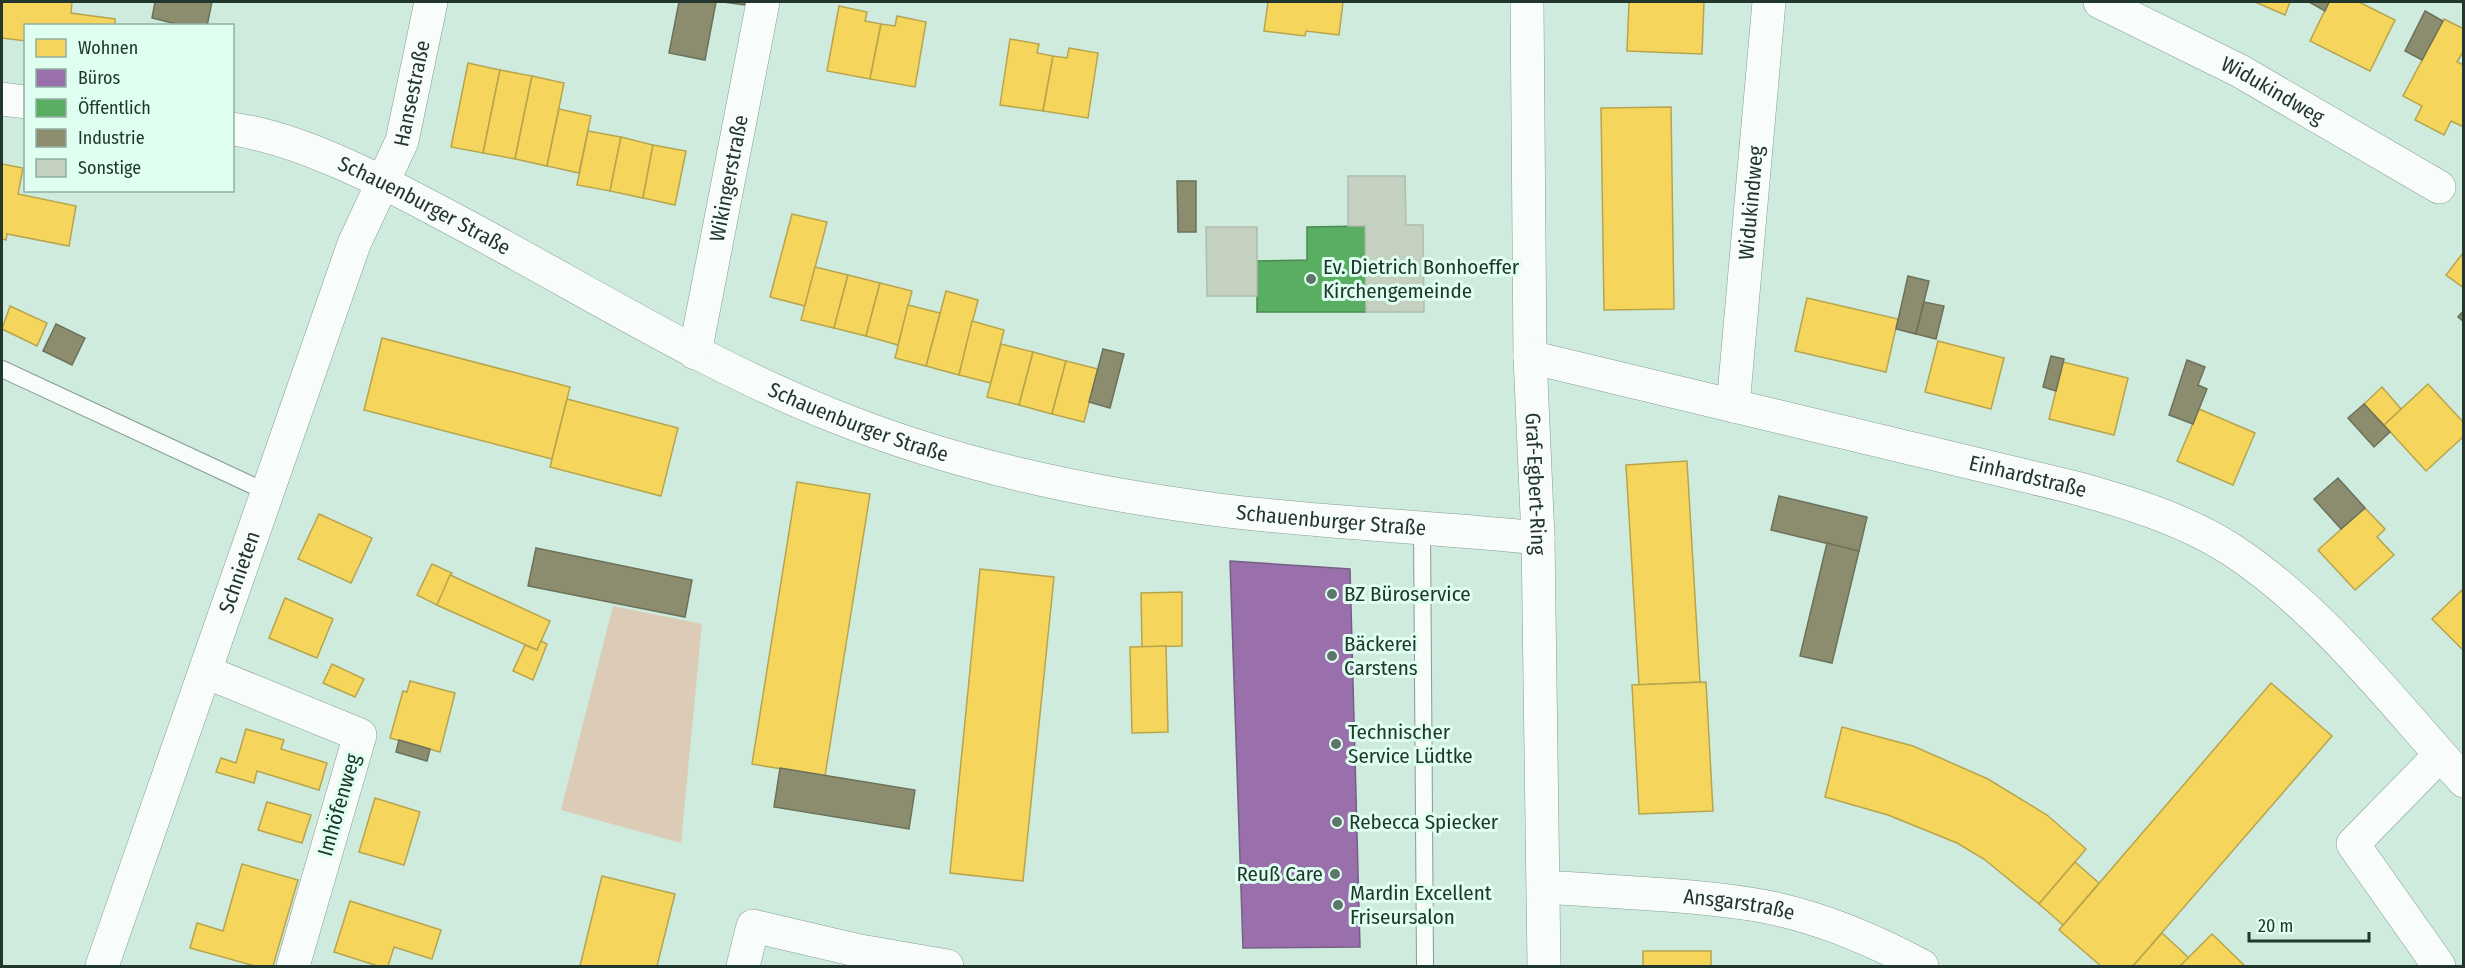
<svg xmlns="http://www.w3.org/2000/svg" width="2465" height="968" font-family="'Fira Sans Condensed',sans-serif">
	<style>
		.green { fill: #dccbb7 }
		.homes { fill: #f6d55c; stroke: #b6a54e; stroke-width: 1.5 }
		.offices { fill: #9970ab; stroke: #755f85; stroke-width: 1.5 }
		.public { fill: #5aae61; stroke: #498a51; stroke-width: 1.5 }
		.industry { fill: #8c8c6e; stroke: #6c725a; stroke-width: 1.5 }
		.building { fill: #c4d1c1; stroke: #b0bdaf; stroke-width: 1.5 }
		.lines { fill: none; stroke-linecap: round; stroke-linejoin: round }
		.service-casing { stroke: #869d93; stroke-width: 18 }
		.minor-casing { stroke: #869d93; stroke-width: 34 }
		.service { stroke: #f8fcfa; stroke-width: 16 }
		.minor { stroke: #f8fcfa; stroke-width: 33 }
		.poi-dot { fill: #5e756b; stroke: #dffff0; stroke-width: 2 }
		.labels { text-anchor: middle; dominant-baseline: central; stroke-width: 6; stroke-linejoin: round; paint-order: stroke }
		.street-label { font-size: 21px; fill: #21362d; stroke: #dffff0 }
		.poi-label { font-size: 21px; fill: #21362d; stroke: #dffff0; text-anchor: start }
	</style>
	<rect width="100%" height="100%" fill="#ceebde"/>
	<polygon class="green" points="613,606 702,624 681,843 561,810"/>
	<g class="homes">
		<polygon points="2,2 72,2 71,13 115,19 115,26 26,26 26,41 2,38"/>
		<polygon points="1268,2 1343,2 1339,35 1306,31 1305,36 1264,31"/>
		<polygon points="1629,2 1704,2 1702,54 1627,51"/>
		<polygon points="2255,2 2290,2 2285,15"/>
		<polygon points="2329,2 2359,2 2395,20 2370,71 2310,41"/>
		<polygon points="839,6 867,12 865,21 881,24 870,79 827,71"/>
		<polygon points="897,16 926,22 915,87 870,79 881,24 895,26"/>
		<polygon points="2444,19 2464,29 2464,50 2457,62 2464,65 2464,127 2451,121 2444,135 2415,120 2422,106 2403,96"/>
		<polygon points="1010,39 1039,44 1037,53 1053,56 1043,111 1000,105"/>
		<polygon points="1069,48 1098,53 1088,118 1043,111 1053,56 1067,58"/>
		<polygon points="468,63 500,70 483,153 451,147"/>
		<polygon points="500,70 532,76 515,159 483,153"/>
		<polygon points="532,76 564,83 547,166 515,159"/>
		<polygon points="1671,107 1674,309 1604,310 1601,108"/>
		<polygon points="559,109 591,116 579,173 547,166"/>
		<polygon points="588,131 621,137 610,191 577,185"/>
		<polygon points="621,137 653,145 643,198 610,191"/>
		<polygon points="653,145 686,151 675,205 643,198"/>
		<polygon points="2,164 23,168 18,194 76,206 69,246 7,234 6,240 2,239"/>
		<polygon points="792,214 827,222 805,306 770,297"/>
		<polygon points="2463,253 2464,253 2464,288 2446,275"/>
		<polygon points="815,267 848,275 834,328 801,320"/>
		<polygon points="848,275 880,283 866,336 834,328"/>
		<polygon points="880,283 912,291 898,345 866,336"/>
		<polygon points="946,291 978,300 959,375 926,366"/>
		<polygon points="1807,298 1898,319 1886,372 1795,351"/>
		<polygon points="908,305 940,313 926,366 895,358"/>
		<polygon points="10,306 47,323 37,346 2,329"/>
		<polygon points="972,321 1004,330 991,383 959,375"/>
		<polygon points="382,338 570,387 552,459 364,410"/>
		<polygon points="1938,341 2004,358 1991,409 1925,392"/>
		<polygon points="1001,344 1033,352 1019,405 987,397"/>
		<polygon points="1033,352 1066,361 1052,414 1019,405"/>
		<polygon points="1066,361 1098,369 1084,422 1052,414"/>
		<polygon points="2063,362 2128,378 2114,435 2049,419"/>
		<polygon points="2428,384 2464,423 2464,436 2426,471 2384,425"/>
		<polygon points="2382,387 2401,409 2384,425 2364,404"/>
		<polygon points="567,399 678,428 661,496 550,467"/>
		<polygon points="2199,409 2255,433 2233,485 2177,461"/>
		<polygon points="1687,461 1700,682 1639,685 1626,465"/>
		<polygon points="797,482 870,494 825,776 752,764"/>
		<polygon points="2365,508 2385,529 2377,537 2394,555 2355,590 2318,550"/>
		<polygon points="319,514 372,538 351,583 298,559"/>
		<polygon points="432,564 452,573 437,605 417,595"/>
		<polygon points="980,569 1054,577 1023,881 950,873"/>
		<polygon points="450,575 550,621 537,650 437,605"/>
		<polygon points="2464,588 2464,651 2432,619"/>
		<polygon points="1182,592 1182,646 1142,647 1141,593"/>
		<polygon points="285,598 333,619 317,658 269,638"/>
		<polygon points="541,641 547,644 533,680 513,671 525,645 537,650"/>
		<polygon points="1166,646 1168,732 1132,733 1130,647"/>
		<polygon points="332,664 364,679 355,697 323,683"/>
		<polygon points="410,681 455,693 440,752 390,738 403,691 407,692"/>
		<polygon points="1706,682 1713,811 1639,814 1632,685"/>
		<polygon points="2271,683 2332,736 2133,966 2101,966 2059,930"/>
		<polygon points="1842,727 1913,746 1988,779 2047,815 2086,849 2039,904 1984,859 1957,843 1888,815 1825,797"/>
		<polygon points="246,729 284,740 281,749 327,763 319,790 257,771 254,783 216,772 221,758 236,763"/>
		<polygon points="375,798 420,812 404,865 359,852"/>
		<polygon points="267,802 311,815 302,843 258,830"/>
		<polygon points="2075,862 2099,883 2063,925 2039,904"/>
		<polygon points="242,864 298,880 273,966 255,966 190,948 197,923 223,931"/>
		<polygon points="602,876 675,894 657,966 580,966"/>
		<polygon points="350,901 441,930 432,959 394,947 388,966 378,966 334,952"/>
		<polygon points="2162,933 2189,958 2180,966 2133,966"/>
		<polygon points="2212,934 2245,966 2180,966"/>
		<rect x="1643" y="951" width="68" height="15"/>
	</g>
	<polygon class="offices" points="1230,561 1350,569 1360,947 1243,948"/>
	<polygon class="public" points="1365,226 1366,312 1257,312 1257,261 1307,260 1307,227"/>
	<g class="industry">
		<polygon points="155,2 212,2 207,26 184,26 152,18"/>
		<polygon points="679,2 716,2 705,60 669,53"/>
		<polygon points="723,2 746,2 745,5"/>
		<polygon points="2309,2 2329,2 2325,11"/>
		<polygon points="2425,11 2443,21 2422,60 2405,51"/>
		<polygon points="1177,181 1196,181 1196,232 1178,232"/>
		<polygon points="1908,276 1929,281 1916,334 1896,329"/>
		<polygon points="1924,302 1944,306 1936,339 1916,334"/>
		<polygon points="2464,310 2464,322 2458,317"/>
		<polygon points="56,324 85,338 72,365 43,351"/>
		<polygon points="1103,349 1124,354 1110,408 1089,402"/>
		<polygon points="2051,356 2064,359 2056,391 2043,387"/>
		<polygon points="2187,360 2205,367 2198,385 2207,389 2193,424 2169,415"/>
		<polygon points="2364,404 2390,432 2374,447 2348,418"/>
		<polygon points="2338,478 2365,508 2341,529 2314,499"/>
		<polygon points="1779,496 1867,517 1859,551 1771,530"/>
		<polygon points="1827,543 1859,551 1832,663 1800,656"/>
		<polygon points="536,548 692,580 685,617 528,586"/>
		<polygon points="399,740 430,749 427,761 396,752"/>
		<polygon points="780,768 915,790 909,829 774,807"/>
	</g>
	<g class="building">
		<polygon points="1348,176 1405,176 1406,225 1423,225 1424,312 1366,312 1365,226 1348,226"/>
		<polygon points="1206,227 1257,227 1257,296 1207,296"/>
	</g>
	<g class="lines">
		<g class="service-casing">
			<g id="service">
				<polyline points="2,369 269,493"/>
				<polyline points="1422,527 1425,966"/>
			</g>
		</g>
		<g class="minor-casing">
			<g id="minor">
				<path id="s1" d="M1527 2 1530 357 1538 538 1544 966"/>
				<path id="s2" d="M2100 2 2240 71 2439 187"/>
				<polyline points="2,99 26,102"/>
				<path id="s3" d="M232 129C301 138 390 185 451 218 578 285 700 363 834 416 958 466 1088 493 1219 510 1325 523 1432 527 1538 538"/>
				<path id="s4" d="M695 353 763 2"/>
				<path id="s5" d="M1530 357 2072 487C2127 502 2184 519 2232 550 2323 610 2391 701 2464 781"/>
				<path id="s6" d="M1733 406 1769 2"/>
				<polyline points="206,672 360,735 293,966"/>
				<path id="s7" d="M1545 887C1613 892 1683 894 1750 904 1810 913 1870 938 1922 966"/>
				<path id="s8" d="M102 966 354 244 402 141 431 2"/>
				<polyline points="743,966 753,926 860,951 947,966"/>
				<polyline points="2439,966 2353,844 2440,755"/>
			</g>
		</g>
		<use href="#service" class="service"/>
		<use href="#minor" class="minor"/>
	</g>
	<g class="poi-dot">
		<circle cx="1311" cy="279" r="6"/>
		<circle cx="1332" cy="594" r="6"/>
		<circle cx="1332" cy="656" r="6"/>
		<circle cx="1336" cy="744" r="6"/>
		<circle cx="1337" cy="822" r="6"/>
		<circle cx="1335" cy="874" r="6"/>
		<circle cx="1338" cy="905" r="6"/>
	</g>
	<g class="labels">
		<g class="street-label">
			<text stroke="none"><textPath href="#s2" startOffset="194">Widukindweg</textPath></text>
			<text stroke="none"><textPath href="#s8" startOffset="927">Hansestraße</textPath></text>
			<text stroke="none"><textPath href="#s4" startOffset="178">Wikingerstraße</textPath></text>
			<text stroke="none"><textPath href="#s6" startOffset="204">Widukindweg</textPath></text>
			<text stroke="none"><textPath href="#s3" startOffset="208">Schauenburger Straße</textPath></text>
			<text stroke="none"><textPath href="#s3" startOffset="694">Schauenburger Straße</textPath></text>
			<text stroke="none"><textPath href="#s5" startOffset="512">Einhardstraße</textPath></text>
			<text stroke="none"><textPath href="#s1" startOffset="482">Graf-Egbert-Ring</textPath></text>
			<text stroke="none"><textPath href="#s3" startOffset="1179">Schauenburger Straße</textPath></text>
			<text stroke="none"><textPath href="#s8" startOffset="417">Schnieten</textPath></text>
			<text transform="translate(339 805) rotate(-74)">Imhöfenweg</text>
			<text stroke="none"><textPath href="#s7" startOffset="195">Ansgarstraße</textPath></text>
		</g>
		<g class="poi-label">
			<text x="1323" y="267">Ev. Dietrich Bonhoeffer<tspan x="1323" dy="24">Kirchengemeinde</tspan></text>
			<text x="1344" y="594">BZ Büroservice</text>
			<text x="1344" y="644">Bäckerei<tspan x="1344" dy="24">Carstens</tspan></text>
			<text x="1348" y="732">Technischer<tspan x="1348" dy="24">Service Lüdtke</tspan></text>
			<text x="1349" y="822">Rebecca Spiecker</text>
			<text x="1323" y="874" text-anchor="end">Reuß Care</text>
			<text x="1350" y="893">Mardin Excellent<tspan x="1350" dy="24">Friseursalon</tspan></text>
		</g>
	</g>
	<rect width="2465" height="968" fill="none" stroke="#21362d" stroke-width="6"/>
	<rect x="24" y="24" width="210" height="168" fill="#dffff0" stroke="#93afa2" stroke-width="1.5"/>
	<rect x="36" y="39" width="30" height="18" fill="#f6d55c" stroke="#93afa2" stroke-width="1.5"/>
	<text x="78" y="54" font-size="18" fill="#21362d">Wohnen</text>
	<rect x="36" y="69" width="30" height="18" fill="#9970ab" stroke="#93afa2" stroke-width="1.5"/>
	<text x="78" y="84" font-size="18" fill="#21362d">Büros</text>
	<rect x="36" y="99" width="30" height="18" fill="#5aae61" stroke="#93afa2" stroke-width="1.5"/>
	<text x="78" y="114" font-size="18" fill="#21362d">Öffentlich</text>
	<rect x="36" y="129" width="30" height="18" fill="#8c8c6e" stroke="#93afa2" stroke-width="1.5"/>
	<text x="78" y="144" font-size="18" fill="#21362d">Industrie</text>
	<rect x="36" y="159" width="30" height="18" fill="#c4d1c1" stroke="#93afa2" stroke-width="1.5"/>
	<text x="78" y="174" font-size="18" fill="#21362d">Sonstige</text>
	<path d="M2249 932v9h120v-9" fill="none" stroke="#21362d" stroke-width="3"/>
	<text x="2258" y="932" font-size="18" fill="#21362d" stroke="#dffff0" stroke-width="4.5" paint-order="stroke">20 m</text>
</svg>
